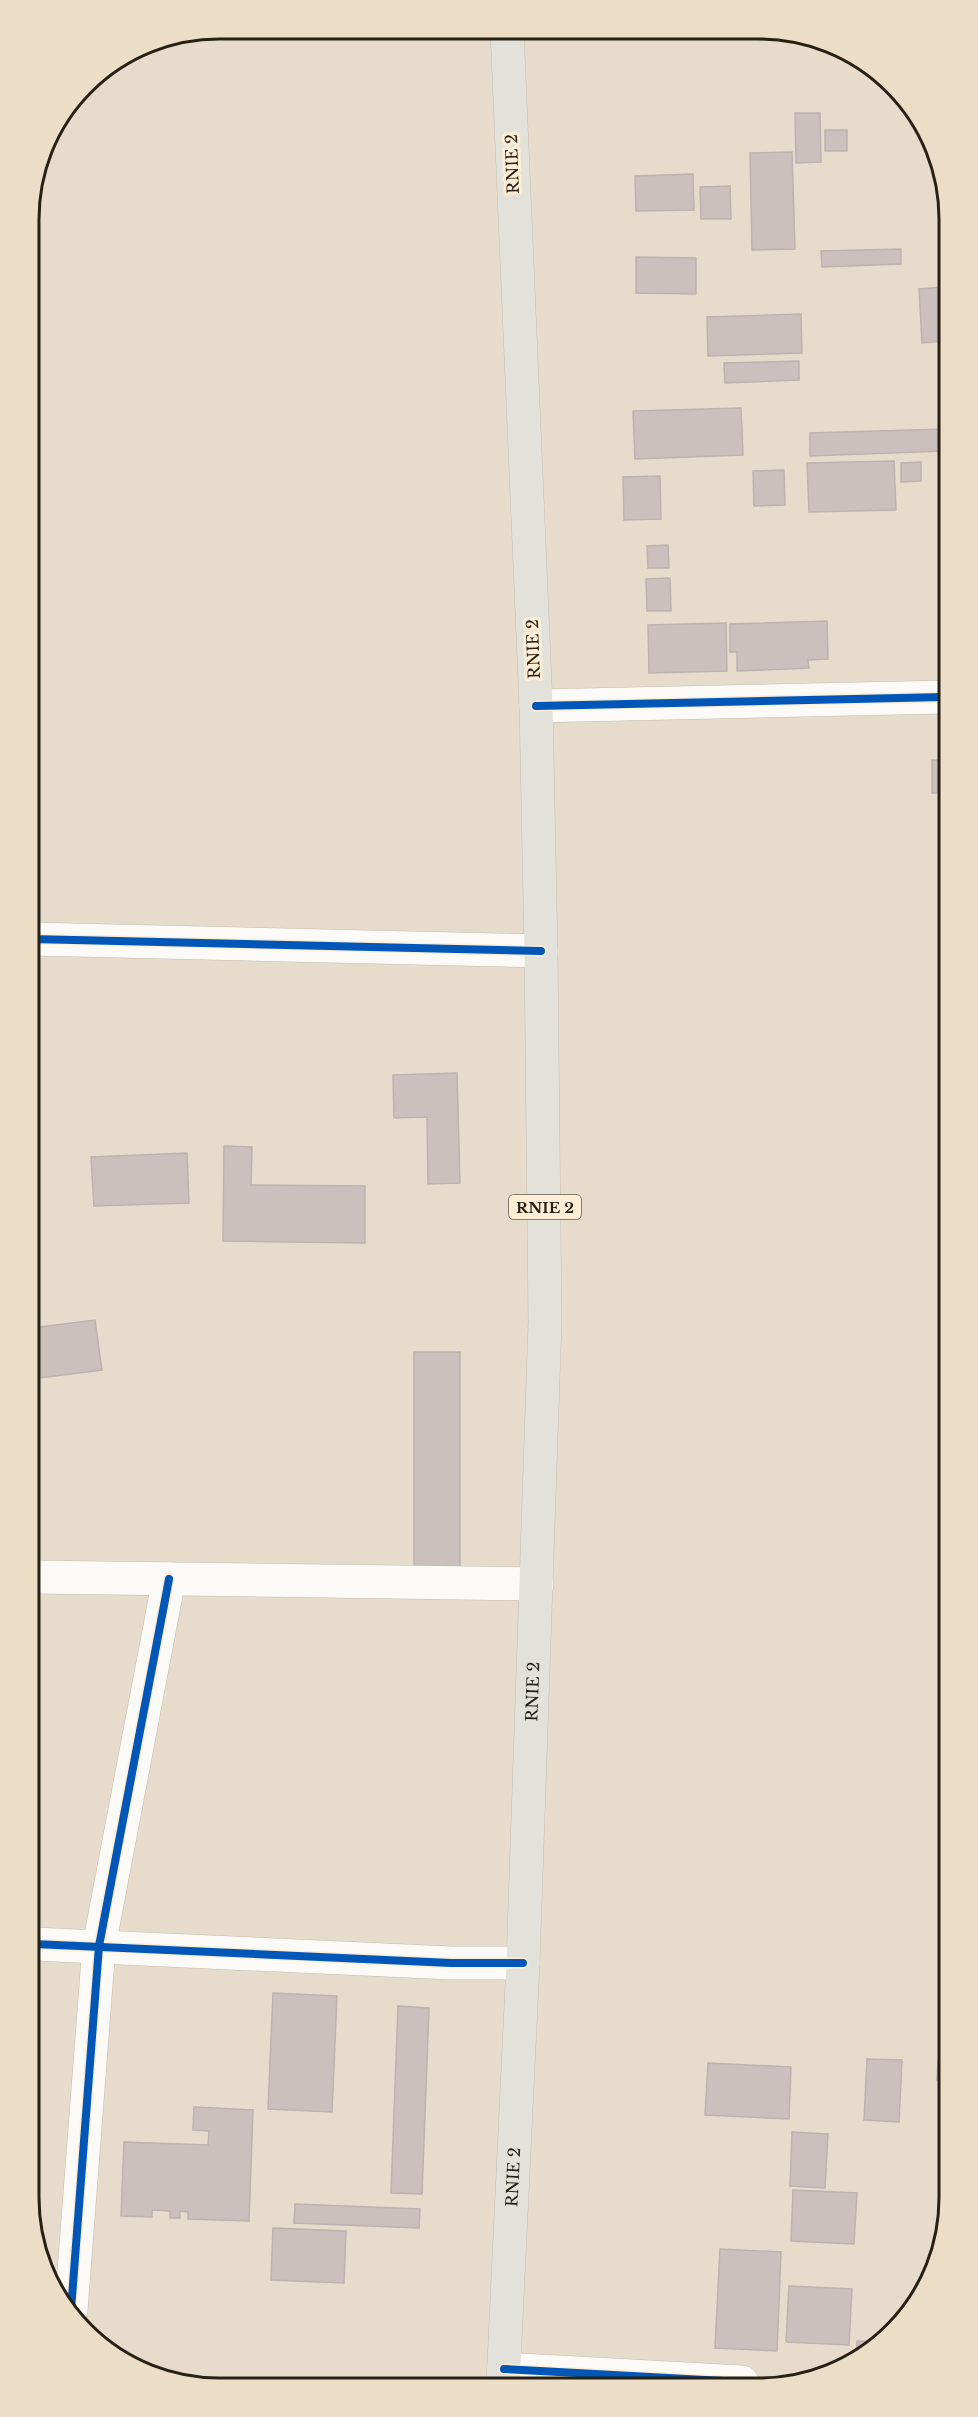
<svg xmlns="http://www.w3.org/2000/svg" width="978" height="2417" font-family="'Libre Baskerville',serif">
	<style>
		.building { fill: #cbc0bd; stroke: #bcb2ae; stroke-width: 1.5 }
		.lines { fill: none; stroke-linecap: round; stroke-linejoin: round }
		.minor-casing { stroke: #c3baad; stroke-width: 34 }
		.primary-casing { stroke: #c3bdb5; stroke-width: 34 }
		.minor { stroke: #fbfaf7; stroke-width: 33 }
		.primary { stroke: #e3e2da; stroke-width: 33 }
		.cycleway-casing { stroke: #fdedd5; stroke-width: 11 }
		.cycleway { stroke: #0057b8; stroke-width: 8 }
		.labels { text-anchor: middle; dominant-baseline: central; stroke-width: 6; stroke-linejoin: round; paint-order: stroke }
		.shield { fill: #fdedd5; stroke: #675e4f; stroke-width: 1.5 }
		.shield-label { font-size: 15px; font-weight: bold; fill: #272015 }
		.street-label { font-size: 16px; fill: #272015; stroke: #fdedd5 }
		.rim { fill: none; stroke: #272015; stroke-width: 3 }
	</style>
	<rect width="100%" height="100%" fill="#e7dccc"/>
	<g class="building">
		<polygon points="760,32 796,32 808,38 760,40"/>
		<polygon points="795,113 820,113 821,162 796,163"/>
		<rect x="825" y="130" width="22" height="21"/>
		<polygon points="792,152 795,249 752,250 750,153"/>
		<polygon points="693,174 694,210 636,211 635,176"/>
		<polygon points="730,186 731,219 701,219 700,187"/>
		<polygon points="901,249 901,264 822,267 821,251"/>
		<polygon points="636,257 696,258 696,294 636,293"/>
		<polygon points="943,287 944,341 922,343 919,289"/>
		<polygon points="801,314 802,353 708,356 707,317"/>
		<polygon points="799,361 799,380 725,383 724,363"/>
		<polygon points="741,408 743,455 635,459 633,411"/>
		<polygon points="944,429 944,451 810,456 810,433"/>
		<polygon points="894,461 896,510 809,512 807,463"/>
		<polygon points="921,462 921,481 901,482 901,463"/>
		<polygon points="784,470 785,505 754,506 753,471"/>
		<polygon points="660,476 661,519 624,520 623,477"/>
		<polygon points="668,545 669,568 648,568 647,546"/>
		<polygon points="670,578 671,611 647,611 646,579"/>
		<polygon points="827,621 828,659 808,660 809,668 737,671 737,652 730,652 730,624"/>
		<polygon points="726,623 727,671 649,673 648,625"/>
		<rect x="932" y="760" width="13" height="33"/>
		<polygon points="457,1073 460,1183 428,1184 427,1117 394,1118 393,1075"/>
		<polygon points="224,1146 252,1147 251,1185 365,1186 365,1243 223,1241"/>
		<polygon points="187,1153 189,1203 94,1206 91,1157"/>
		<polygon points="95,1320 102,1370 32,1379 32,1328"/>
		<rect x="414" y="1352" width="46" height="216"/>
		<polygon points="273,1993 337,1996 332,2112 268,2109"/>
		<polygon points="398,2006 429,2008 422,2194 391,2193"/>
		<polygon points="867,2059 902,2060 899,2122 864,2120"/>
		<polygon points="938,2061 949,2061 949,2081 937,2080"/>
		<polygon points="708,2063 791,2067 789,2119 705,2115"/>
		<polygon points="194,2107 253,2110 249,2221 188,2219 188,2212 180,2211 180,2218 170,2218 170,2211 152,2210 152,2217 121,2216 124,2142 208,2145 209,2131 193,2130"/>
		<polygon points="792,2132 828,2134 825,2188 790,2186"/>
		<polygon points="793,2190 857,2193 854,2244 791,2241"/>
		<polygon points="295,2204 420,2209 419,2228 294,2223"/>
		<polygon points="273,2228 346,2231 344,2283 271,2280"/>
		<polygon points="720,2249 781,2252 777,2351 715,2348"/>
		<polygon points="789,2286 852,2289 849,2345 786,2342"/>
		<polygon points="857,2341 881,2342 865,2357 856,2360"/>
		<polygon points="160,2377 251,2381 251,2385 182,2385"/>
	</g>
	<g class="lines">
		<g class="minor-casing">
			<g id="minor">
				<polyline points="536,706 945,697"/>
				<polyline points="31,939 541,951"/>
				<polyline points="33,1577 537,1584"/>
				<polyline points="34,1944 451,1963 523,1963"/>
				<polyline points="71,2310 99,1946 169,1579"/>
				<polyline points="504,2369 742,2382"/>
			</g>
		</g>
		<g class="primary-casing">
			<g id="primary">
				<path id="s1" d="M503 2383 523 1963 545 1322 541 951 536 706 507 30"/>
			</g>
		</g>
		<use href="#minor" class="minor"/>
		<use href="#primary" class="primary"/>
		<g class="cycleway-casing">
			<g id="cycleway">
				<polyline points="536,706 945,697"/>
				<polyline points="31,939 541,951"/>
				<polyline points="34,1944 451,1963 523,1963"/>
				<polyline points="71,2310 99,1946 169,1579"/>
				<polyline points="504,2369 742,2382"/>
			</g>
		</g>
		<use href="#cycleway" class="cycleway"/>
	</g>
	<g class="labels">
		<rect class="shield" x="509" y="1195" width="72" height="24" rx="4.5"/>
		<g class="shield-label">
			<text x="545" y="1207">RNIE 2</text>
		</g>
		<g class="street-label">
			<text transform="translate(512 164) rotate(-92)">RNIE 2</text>
			<text transform="translate(533 649) rotate(-92)">RNIE 2</text>
			<text stroke="none"><textPath href="#s1" startOffset="692">RNIE 2</textPath></text>
			<text stroke="none"><textPath href="#s1" startOffset="206">RNIE 2</textPath></text>
		</g>
	</g>
	<path d="M0 0H978V2417H0ZM219 39H759A180 180 0 0 1 939 219V2198A180 180 0 0 1 759 2378H219A180 180 0 0 1 39 2198V219A180 180 0 0 1 219 39Z" fill="#ecddc6" fill-rule="evenodd"/>
	<path class="rim" d="M219 39H759A180 180 0 0 1 939 219V2198A180 180 0 0 1 759 2378H219A180 180 0 0 1 39 2198V219A180 180 0 0 1 219 39Z"/>
</svg>
